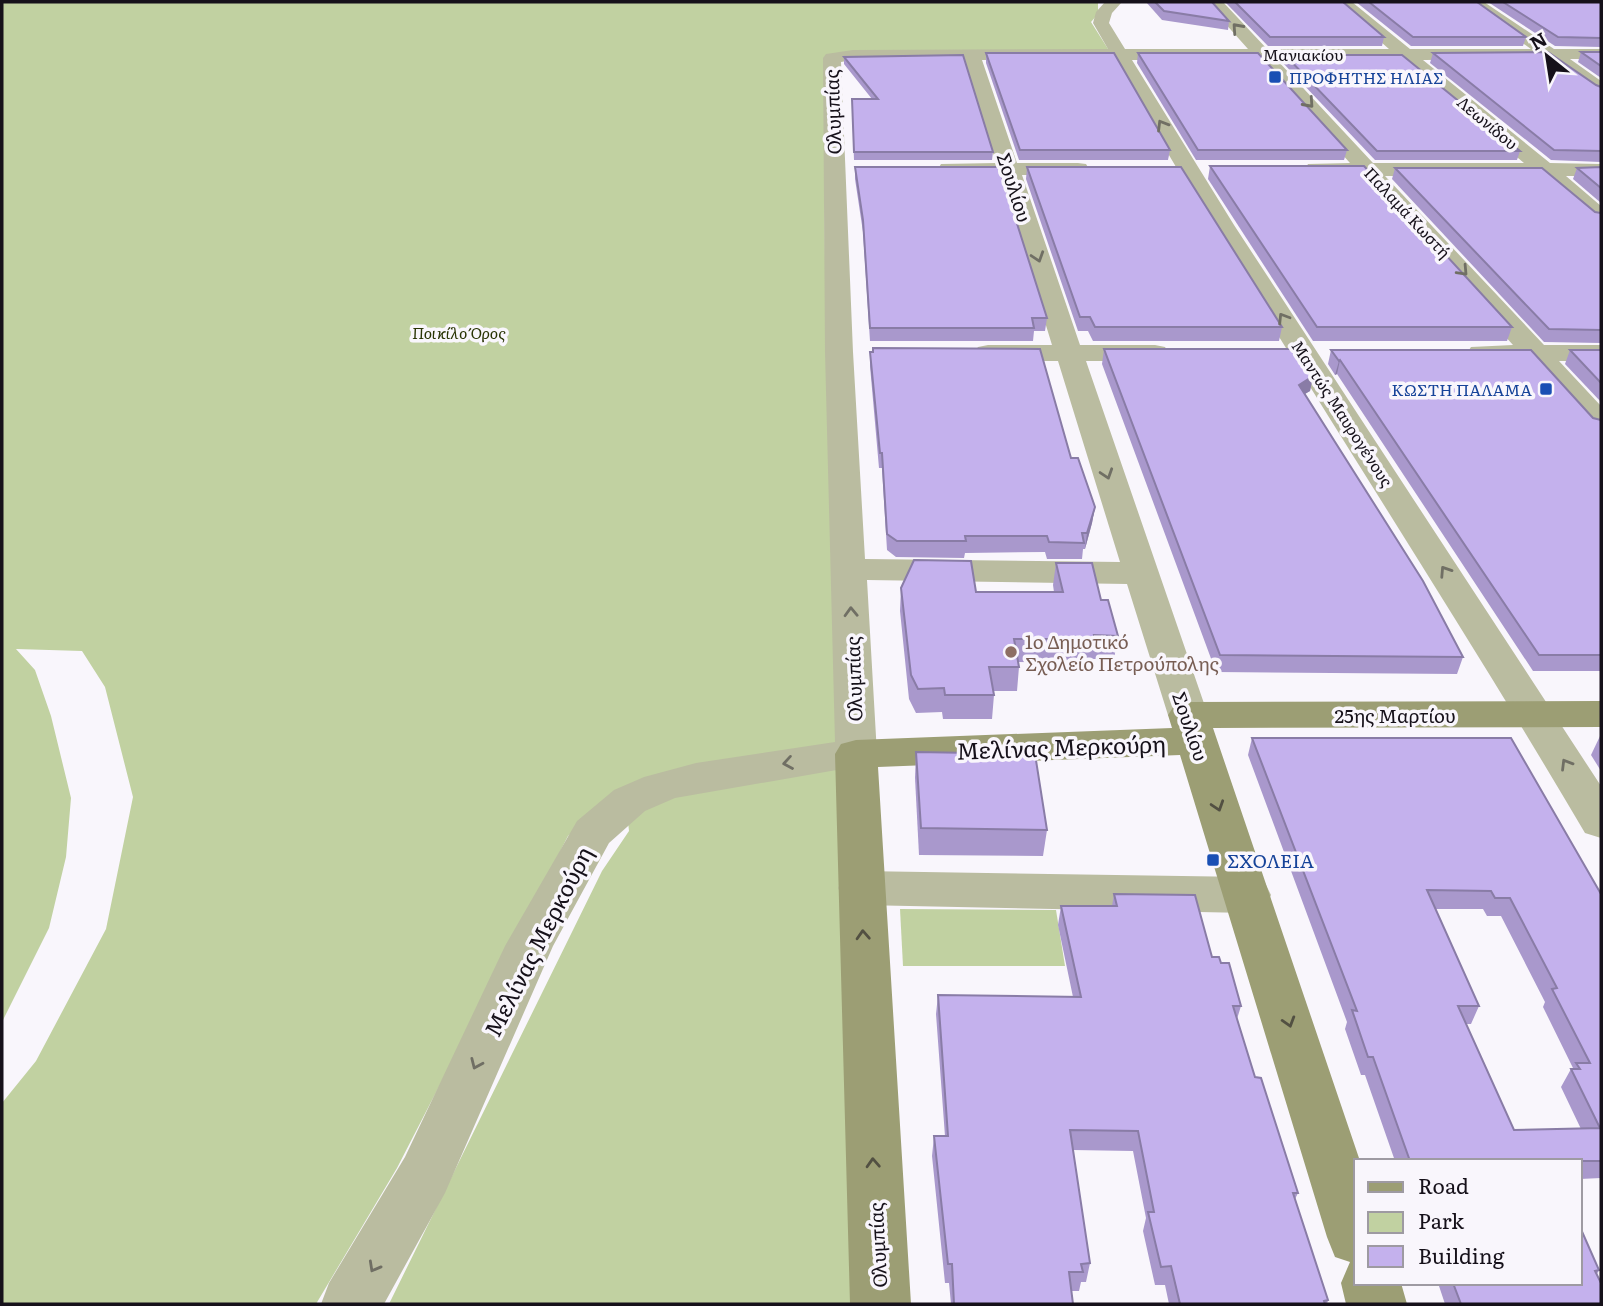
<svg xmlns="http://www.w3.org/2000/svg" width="1603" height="1306" font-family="Literata,serif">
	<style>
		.green { fill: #c1d1a1 }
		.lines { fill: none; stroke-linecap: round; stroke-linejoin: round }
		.street { fill: #babca0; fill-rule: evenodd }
		.secondary { fill: #9c9e74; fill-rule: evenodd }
		.wall { fill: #a998cc; fill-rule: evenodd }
		.shaded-wall { fill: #897ca6 }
		.building { fill: #c4b1ed; stroke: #897ca6; stroke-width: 2; fill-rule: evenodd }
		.oneway { stroke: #706f64 }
		.oneway2 { stroke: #525042 }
		.transit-dot { fill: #1a4fb4; stroke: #f9f6fc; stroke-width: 2.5 }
		.education-dot { fill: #8d6e63; stroke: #f9f6fc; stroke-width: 2.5 }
		.labels { text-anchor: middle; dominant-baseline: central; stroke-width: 7; stroke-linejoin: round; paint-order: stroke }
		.far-street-label { font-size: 16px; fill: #16111a; stroke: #f9f6fc }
		.far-transit-label { font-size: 16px; fill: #164399; stroke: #f9f6fc; text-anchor: start }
		.far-park-label { font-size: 16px; font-style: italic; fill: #293404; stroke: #f9f6fc }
		.street-label { font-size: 19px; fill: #16111a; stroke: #f9f6fc }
		.education-label { font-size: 19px; fill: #785e54; stroke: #f9f6fc; text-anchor: start }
		.transit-label { font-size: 19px; fill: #164399; stroke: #f9f6fc; text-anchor: start }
		.near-street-label { font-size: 23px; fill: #16111a; stroke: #f9f6fc }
	</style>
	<rect width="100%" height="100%" fill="#f9f6fc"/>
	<g class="green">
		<polygon points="2,2 1098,2 1098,14 1091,22 1110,52 829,54 824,168 826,349 851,1304 389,1304 602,871 629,831 625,793 600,808 568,836 397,1168 316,1304 2,1304 2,1103 36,1061 106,929 133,797 105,687 82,651 16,649 35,670 51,716 71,798 66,857 49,928 2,1022"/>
		<polygon points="900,909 1056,910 1065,966 903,966"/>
	</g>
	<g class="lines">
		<g class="street">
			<path d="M1105 2H1122L1112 13 1109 23 1125 49H1248L1206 2H1223L1267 49H1389L1335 2H1352L1410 49H1531L1466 2H1484L1554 49H1601V59H1570L1601 81V95L1594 93 1546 59 1423 60 1550 163 1601 164V176H1566L1601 206V224L1593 222 1539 176H1385L1544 345H1601V361H1559L1601 406V433L1590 430 1528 361 1471 359 1467 353 1471 347 1513 345 1361 176 1308 174 1305 169 1308 164 1350 163 1257 60H1132L1234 225 1601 786V838L1585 833C1432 573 1263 323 1114 60H982L1017 163H1078L1086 164 1089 169 1086 174 1078 175H1022L1080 345H1155L1165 347 1169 353 1165 359 1155 361H1086L1208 715 1202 724 1188 728 1174 724 1168 715 1127 584 867 580 877 754 871 764 675 798 645 811 609 843 553 946 445 1193 384 1304H321L329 1283 405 1157 505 946 577 821 614 790 644 777 696 763 835 742 825 352 823 58 826 54 853 50 1108 49 1093 23 1096 12ZM853 60H964L996 163 941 164 938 169 941 174 949 175H1000L1052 345H988L978 347 974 353 978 359 988 361H1058L1120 562 865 559 853 352 841 62ZM1277 60H1401L1524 163H1373Z"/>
			<polygon points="861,871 1248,877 1265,883 1271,895 1265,907 1248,913 861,905 844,900 838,888 844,876"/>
		</g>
		<polygon class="secondary" points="1601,701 1601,727 1213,728 1360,1161 1356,1161 1356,1283 1401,1283 1407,1304 1346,1304 1341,1283 1350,1262 1335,1257 1327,1237 1180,755 878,767 911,1304 850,1304 835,754 841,744 856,740 1172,728 1168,715 1174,706 1188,702"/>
	</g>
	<g class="wall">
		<polygon points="1146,2 1212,2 1229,21 1228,30 1162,20"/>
		<polygon points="1225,2 1343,2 1384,37 1382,46 1268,46"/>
		<polygon points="1356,2 1477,2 1526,37 1523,46 1411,46"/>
		<polygon points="1488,2 1601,2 1601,47 1555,46"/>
		<polygon points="1581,52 1601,52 1601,78 1578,62"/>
		<polygon points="986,53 1170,150 1168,160 1019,160 986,63"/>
		<polygon points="1138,53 1347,150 1344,160 1196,160 1137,63"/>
		<polygon points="1433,53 1601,87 1601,162 1551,160 1430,63"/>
		<polygon points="1285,55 1520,151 1517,160 1375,160 1283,63"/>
		<polygon points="844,57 993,152 992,160 854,160 852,107 872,99 844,64"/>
		<polygon points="1210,166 1512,327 1507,341 1313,341 1208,179"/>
		<polygon points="855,167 1047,318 1045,331 1034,331 1033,341 870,341 863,232 855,179"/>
		<polygon points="1027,167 1282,327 1279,341 1093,341 1088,331 1078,331 1026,179"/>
		<polygon points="1601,167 1601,203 1573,179 1577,168"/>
		<polygon points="1395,168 1601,213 1601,343 1544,342 1392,179"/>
		<polygon points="1104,349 1313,376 1310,391 1304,394 1463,657 1457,674 1216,672 1102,364"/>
		<polygon points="1331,350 1601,420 1601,671 1533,671 1337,374 1335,375 1328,364"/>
		<polygon points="1570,350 1601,350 1601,402 1565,364"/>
		<polygon points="870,352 1071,458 1095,507 1092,523 1085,549 1083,549 1082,559 1047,559 1045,552 965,553 964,558 896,557 887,550 882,468 879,468 870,366"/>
		<polygon points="1056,563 1101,600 1118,636 1114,659 1091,659 1091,663 1018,662 1019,667 1017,691 994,691 994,695 992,719 943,719 942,712 916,713 909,699 900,611 901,588 976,592 1054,592 1053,585"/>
		<polygon points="1601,734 1601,771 1591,755"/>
		<path d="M1252 738 1601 894V1178L1580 1179V1161H1395L1365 1075H1361L1345 1029 1347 1022 1248 755ZM1435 909H1483L1487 916H1501L1545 1002 1543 1007 1573 1068 1571 1069 1561 1087 1581 1129 1514 1130 1466 1024H1471L1479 1006Z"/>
		<polygon points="916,752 1047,830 1043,856 919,855 915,778"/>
		<polygon points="1114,894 1221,963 1241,1006 1237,1019 1255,1077 1298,1193 1295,1199 1328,1300 1327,1304 1169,1304 1165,1285 1155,1285 1143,1231 1146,1218 1133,1151 1073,1150 1090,1263 1086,1282 1081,1282 1079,1291 1071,1291 1073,1304 951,1304 949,1283 945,1283 932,1156 934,1136 945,1136 936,1014 938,995 1073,997 1058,925 1061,906 1112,906"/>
		<polygon points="1580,1227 1599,1270 1597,1274 1601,1304 1445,1304 1438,1283 1580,1283"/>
	</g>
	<g class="shaded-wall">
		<polygon points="1340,360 1337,374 1335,375 1339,361"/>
		<polygon points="1313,376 1310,391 1295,400 1299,385"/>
		<polygon points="1095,507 1092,523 1085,549 1087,533"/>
	</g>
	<g class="building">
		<polygon points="1155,2 1212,2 1229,21 1164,11"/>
		<polygon points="1235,2 1343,2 1384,37 1270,37"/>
		<polygon points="1369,2 1477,2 1526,37 1413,37"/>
		<polygon points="1503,2 1601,2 1601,38 1558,37"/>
		<polygon points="1548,52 1596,85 1601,87 1601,151 1554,150 1433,53"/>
		<polygon points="1581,52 1601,52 1601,66"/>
		<polygon points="986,53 1114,53 1170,150 1020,150"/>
		<polygon points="1138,53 1258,53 1347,150 1198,150"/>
		<polygon points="963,55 993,152 854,152 852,99 878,99 844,57"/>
		<polygon points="1285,55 1402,55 1520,151 1377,151"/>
		<polygon points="1210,166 1364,166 1512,327 1317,327"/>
		<polygon points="855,167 999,167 1047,318 1032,318 1034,328 870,328 863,220"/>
		<polygon points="1027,167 1181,167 1282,327 1095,327 1090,317 1080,317"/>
		<polygon points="1601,167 1601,188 1577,168"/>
		<polygon points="1395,168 1542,168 1595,212 1601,213 1601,330 1549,329"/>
		<polygon points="873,348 1040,349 1071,458 1078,458 1095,507 1087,533 1082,533 1084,543 1049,542 1047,536 965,536 966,541 897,541 887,534 882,453 880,453 870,352 873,352"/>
		<polygon points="1104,349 1296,349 1313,376 1299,385 1423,581 1463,657 1220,655"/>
		<polygon points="1331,350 1531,350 1593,418 1601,420 1601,655 1539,655 1340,360 1339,361"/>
		<polygon points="1570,350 1601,350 1601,383"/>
		<polygon points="914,560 971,561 976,592 1063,592 1056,563 1092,563 1101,600 1108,600 1118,636 1094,635 1095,639 1014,639 1019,667 989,667 994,695 945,695 944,688 918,689 911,675 901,588"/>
		<path d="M1252 738H1511L1601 894V1161H1410L1373 1057H1368L1352 1010 1357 1011ZM1427 890 1491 891 1495 898H1510L1557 988 1552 989 1590 1063H1576L1580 1069H1571L1600 1128 1514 1130 1458 1006H1479Z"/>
		<polygon points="916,752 1035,754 1047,830 921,828"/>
		<polygon points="1114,894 1195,895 1212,957 1219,957 1221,963 1229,963 1241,1006 1233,1006 1255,1077 1261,1078 1298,1193 1293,1193 1328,1300 1324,1301 1325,1304 1180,1304 1171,1266 1161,1267 1148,1212 1154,1212 1138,1131 1070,1130 1090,1263 1081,1264 1083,1272 1069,1272 1073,1304 954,1304 952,1264 948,1264 934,1136 948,1136 938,995 1081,997 1061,906 1117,906"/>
		<polygon points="1580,1227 1599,1270 1595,1271 1601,1283 1601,1304 1461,1304 1453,1283 1580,1283"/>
	</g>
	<defs><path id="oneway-chevron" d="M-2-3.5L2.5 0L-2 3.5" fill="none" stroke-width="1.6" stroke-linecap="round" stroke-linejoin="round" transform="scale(1.75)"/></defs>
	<g class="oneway">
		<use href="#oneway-chevron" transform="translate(1237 28) rotate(-132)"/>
		<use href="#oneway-chevron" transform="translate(1309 103) rotate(48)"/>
		<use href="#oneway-chevron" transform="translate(1162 125) rotate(-121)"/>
		<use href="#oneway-chevron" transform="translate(1038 257) rotate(72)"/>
		<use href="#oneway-chevron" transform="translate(1463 271) rotate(47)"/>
		<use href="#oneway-chevron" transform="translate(1283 318) rotate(-122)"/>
		<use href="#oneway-chevron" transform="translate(1107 474) rotate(72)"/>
		<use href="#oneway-chevron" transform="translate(1445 571) rotate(-123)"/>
		<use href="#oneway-chevron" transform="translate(851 612) rotate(-92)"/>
		<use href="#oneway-chevron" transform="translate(788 763) rotate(170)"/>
		<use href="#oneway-chevron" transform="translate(1566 764) rotate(-121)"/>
		<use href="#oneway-chevron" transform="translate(476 1064) rotate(114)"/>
		<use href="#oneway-chevron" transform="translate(374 1267) rotate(119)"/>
	</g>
	<g class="oneway2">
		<use href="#oneway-chevron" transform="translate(1218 806) rotate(72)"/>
		<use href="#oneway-chevron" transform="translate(863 935) rotate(-93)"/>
		<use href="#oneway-chevron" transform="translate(1289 1022) rotate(73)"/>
		<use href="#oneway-chevron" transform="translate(873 1163) rotate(-93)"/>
	</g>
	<g class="transit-dot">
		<rect x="1268" y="70" width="14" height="14" rx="3.5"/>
		<rect x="1539" y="382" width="14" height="14" rx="3.5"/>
		<rect x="1206" y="853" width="14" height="14" rx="3.5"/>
	</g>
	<circle class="education-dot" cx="1011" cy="652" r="7"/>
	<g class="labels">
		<g class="far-street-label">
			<text x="1303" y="54">Μανιακίου</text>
			<text transform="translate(1488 122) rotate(40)">Λεωνίδου</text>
			<text transform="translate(1408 212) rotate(47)">Παλαμά Κωστή</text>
			<text transform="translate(1343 413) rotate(57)">Μαντώς Μαυρογένους</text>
		</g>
		<g class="far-transit-label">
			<text x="1289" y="77">ΠΡΟΦΗΤΗΣ ΗΛΙΑΣ</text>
			<text x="1532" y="389" text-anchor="end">ΚΩΣΤΗ ΠΑΛΑΜΑ</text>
		</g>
		<g class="far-park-label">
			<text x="459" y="332">Ποικίλο Όρος</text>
		</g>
		<g class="street-label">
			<text transform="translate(832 112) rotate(-92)">Ολυμπίας</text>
			<text transform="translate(1015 187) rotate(72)">Σουλίου</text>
			<text transform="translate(853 679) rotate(-92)">Ολυμπίας</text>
			<text x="1395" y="715">25ης Μαρτίου</text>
			<text transform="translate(1191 726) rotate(71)">Σουλίου</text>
			<text transform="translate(877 1245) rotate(-93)">Ολυμπίας</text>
		</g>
		<g class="education-label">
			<text x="1025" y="641">1ο Δημοτικό<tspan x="1025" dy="22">Σχολείο Πετρούπολης</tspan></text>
		</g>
		<g class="transit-label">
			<text x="1227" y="860">ΣΧΟΛΕΙΑ</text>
		</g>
		<g class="near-street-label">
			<text transform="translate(1061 746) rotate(-2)">Μελίνας Μερκούρη</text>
			<text transform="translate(537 941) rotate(-63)">Μελίνας Μερκούρη</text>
		</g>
	</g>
	<rect width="1603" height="1306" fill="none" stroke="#16111a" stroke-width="7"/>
	<rect x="1354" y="1159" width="228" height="126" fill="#f9f6fc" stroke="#9e9aa2" stroke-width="2"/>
	<rect x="1368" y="1182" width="35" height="10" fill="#9c9e74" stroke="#9e9aa2" stroke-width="2"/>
	<text x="1418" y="1194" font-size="21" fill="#16111a">Road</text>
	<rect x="1368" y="1212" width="35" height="21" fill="#c1d1a1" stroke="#9e9aa2" stroke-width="2"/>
	<text x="1418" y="1229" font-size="21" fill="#16111a">Park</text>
	<rect x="1368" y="1246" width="35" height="21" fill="#c4b1ed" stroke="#9e9aa2" stroke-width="2"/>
	<text x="1418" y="1264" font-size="21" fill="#16111a">Building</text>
	<g transform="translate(1547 56) rotate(330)" stroke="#f9f6fc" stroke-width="5" paint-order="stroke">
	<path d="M0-5L12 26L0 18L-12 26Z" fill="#16111a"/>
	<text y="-10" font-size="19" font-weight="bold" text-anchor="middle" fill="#16111a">N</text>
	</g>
</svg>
